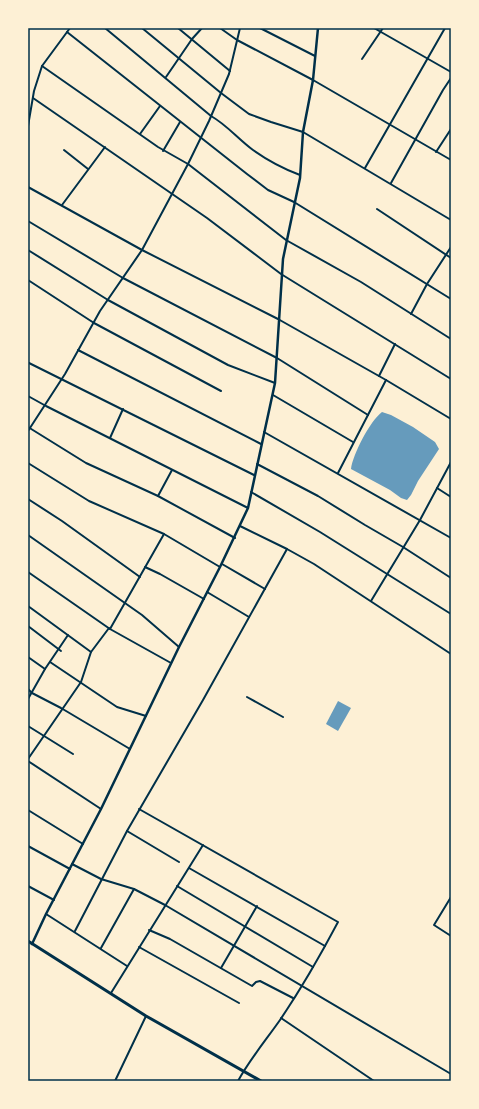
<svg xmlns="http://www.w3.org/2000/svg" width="479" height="1109" font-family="'Noto Sans',sans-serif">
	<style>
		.water { fill: #669bbc }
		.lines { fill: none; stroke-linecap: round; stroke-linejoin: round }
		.minor { stroke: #003049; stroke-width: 2 }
		.tertiary { stroke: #003049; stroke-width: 2.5 }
		.secondary { stroke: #003049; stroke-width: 3 }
		.neatline { fill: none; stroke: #003049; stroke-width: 1.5 }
	</style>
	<rect width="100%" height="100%" fill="#fdf0d5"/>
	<g class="water">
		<path d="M382 412 391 415 413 427 435 442 439 449 418 481 411 495 407 500 401 498 390 490 351 469C353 454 370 421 382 412Z"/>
		<polygon points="338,701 351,708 338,731 326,724"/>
	</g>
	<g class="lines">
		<g class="minor">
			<path d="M105 28 211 116C227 125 238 139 253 150 267 160 284 169 300 175"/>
			<polyline points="142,28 221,93 249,114 271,122 303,132 451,220"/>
			<polyline points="178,28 230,71"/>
			<polyline points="220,28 237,40 313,80 451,160"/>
			<polyline points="260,28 315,56"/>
			<polyline points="374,28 451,72"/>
			<polyline points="67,32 247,174 268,190 294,202 451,299"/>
			<polyline points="362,59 383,28"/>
			<polyline points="42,66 158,147 188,164 286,240 361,282 451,339"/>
			<polyline points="166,77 192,39 202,28"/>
			<polyline points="33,98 207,218 281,274 451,379"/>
			<polyline points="28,126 34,91 42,66 70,28"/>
			<polyline points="140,134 160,106"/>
			<polyline points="64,150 88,169"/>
			<polyline points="163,151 180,122"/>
			<polyline points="436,152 451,129"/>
			<polyline points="365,168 445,28"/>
			<polyline points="391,183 443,90 451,78"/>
			<polyline points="28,187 142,250 278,319 386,380 451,419"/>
			<polyline points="62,205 105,147"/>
			<polyline points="377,209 451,258"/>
			<polyline points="28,221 123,278 277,358 368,415"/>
			<polyline points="28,250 108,300 228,365 275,383"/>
			<polyline points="28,280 94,323 221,391"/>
			<polyline points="411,314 427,284 451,247"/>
			<polyline points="78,350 261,444"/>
			<polyline points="29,363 254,475"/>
			<polyline points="379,376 395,344"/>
			<polyline points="273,395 353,442"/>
			<polyline points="28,396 46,406 248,508"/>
			<polyline points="28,427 86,463 158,496 235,538"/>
			<polyline points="28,431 65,374 100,311 142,250 188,164 209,121 229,74 240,28"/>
			<polyline points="264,432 451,538"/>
			<polyline points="110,438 123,409"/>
			<polyline points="28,463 89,501 164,534 220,567"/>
			<polyline points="257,464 318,496 365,525 403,547 451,578"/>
			<polyline points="338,473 386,380"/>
			<polyline points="437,488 451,497"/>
			<polyline points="251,492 320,532 451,614"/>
			<polyline points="158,496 172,470"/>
			<polyline points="28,499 62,521 140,577"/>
			<polyline points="240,526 287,549 314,564 451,654"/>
			<polyline points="28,535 142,615 179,647"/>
			<polyline points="222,564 265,589"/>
			<polyline points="145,567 160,574 204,599"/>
			<polyline points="28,572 110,629 171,663"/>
			<polyline points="207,592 249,617"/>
			<polyline points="371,601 420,520 451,462"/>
			<polyline points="28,606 91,652"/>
			<polyline points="28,626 61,651"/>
			<polyline points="110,629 164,534"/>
			<polyline points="28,657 45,669 68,635"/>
			<polyline points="50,662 117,707 146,716"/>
			<polyline points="28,689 32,693 61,708 130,749"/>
			<polyline points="247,697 283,717"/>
			<polyline points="28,699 45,669"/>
			<polyline points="28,726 73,754"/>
			<polyline points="28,759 81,682 91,652 109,628"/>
			<polyline points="28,761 101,809"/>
			<path d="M139 809 338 922C320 956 301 989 280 1020 266 1040 250 1059 238 1081"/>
			<polyline points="28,810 83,844"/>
			<polyline points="127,831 179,862"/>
			<polyline points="28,846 70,869"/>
			<polyline points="72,864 101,879 134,889 165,905 451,1074"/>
			<polyline points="189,868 325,946"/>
			<polyline points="28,886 54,900"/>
			<polyline points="177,886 313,967"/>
			<polyline points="451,897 434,925 451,936"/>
			<polyline points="46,914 127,966"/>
			<polyline points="149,930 170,939 252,986 256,982 260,981 293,998"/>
			<polyline points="75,931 127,831 203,700 287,549"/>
			<polyline points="139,947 239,1003"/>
			<polyline points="101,948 134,889"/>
			<polyline points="221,968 257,906"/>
			<polyline points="111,993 203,845"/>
			<polyline points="281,1018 374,1081"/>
			<polyline points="115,1081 146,1016"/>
		</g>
		<polyline class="tertiary" points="32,944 46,914 101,809 179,647 220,567 248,508 275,383 283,259 300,178 303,132 313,80 318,28"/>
		<polyline class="secondary" points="28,941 146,1016 261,1081"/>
	</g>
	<rect width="479" height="1109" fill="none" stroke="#fdf0d5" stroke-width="58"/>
	<rect x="29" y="29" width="421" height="1051" class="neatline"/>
</svg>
